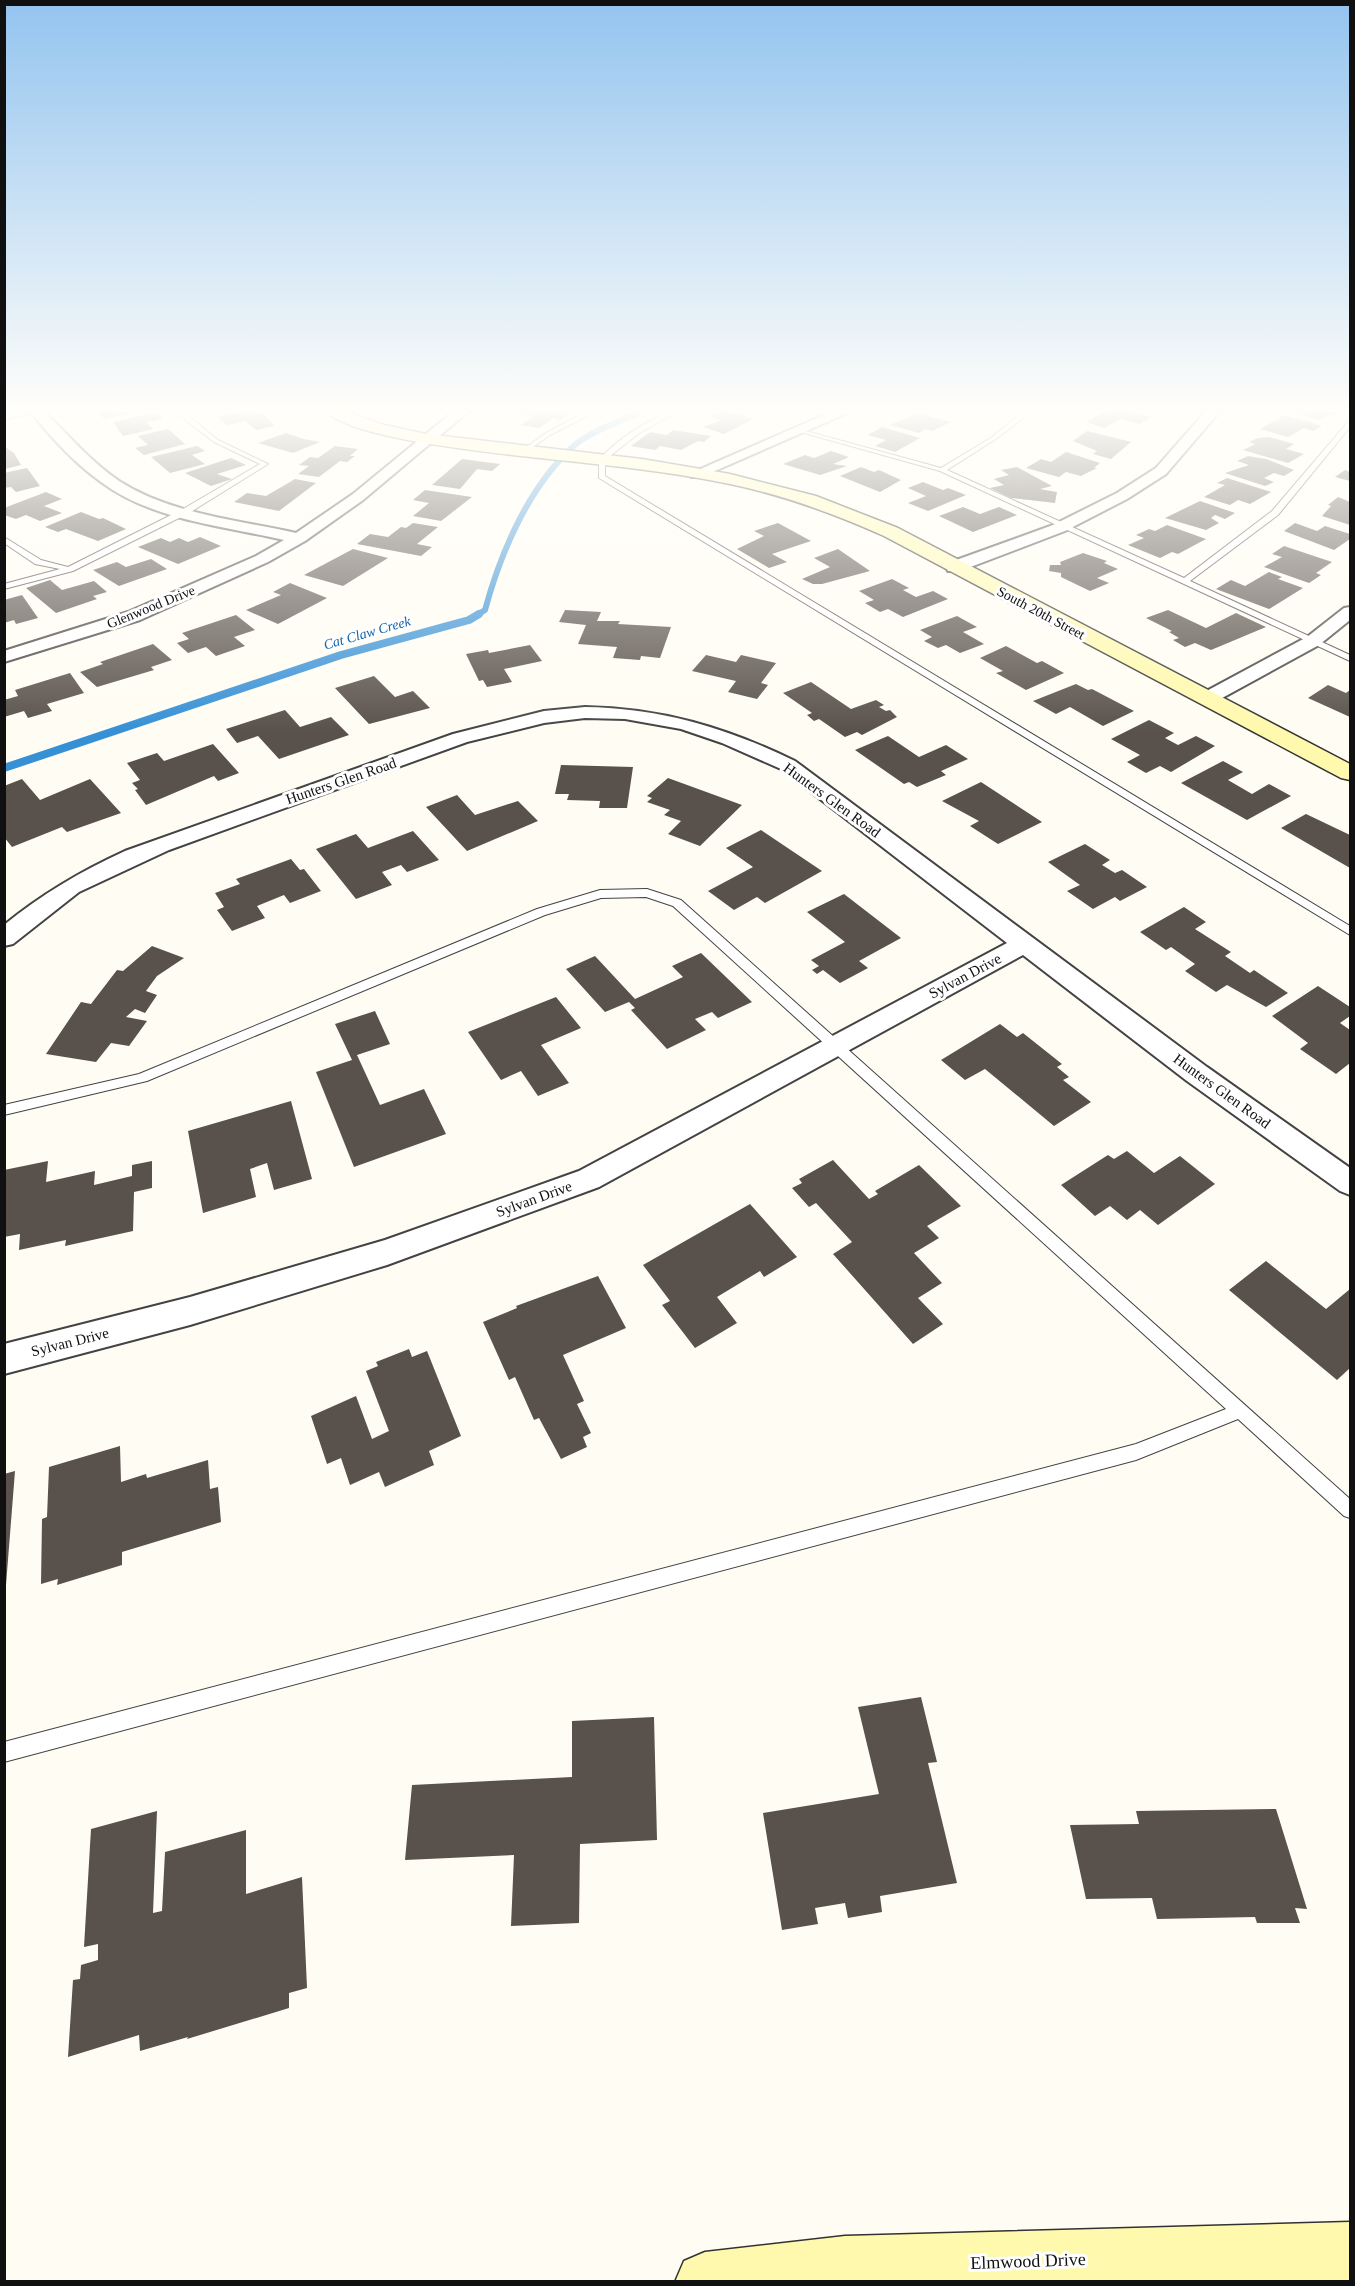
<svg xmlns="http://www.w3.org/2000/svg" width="1355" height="2286" font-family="Georgia,serif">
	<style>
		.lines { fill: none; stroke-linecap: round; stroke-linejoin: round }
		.stream-far1 { stroke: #3690d5; stroke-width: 6 }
		.stream { stroke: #3690d5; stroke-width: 8 }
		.building { fill: #59514b }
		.lane-casing { stroke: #434343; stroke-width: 2 }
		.street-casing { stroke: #434343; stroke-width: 4 }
		.secondary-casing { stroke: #323232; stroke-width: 3 }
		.lane { fill: #fff; fill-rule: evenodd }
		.street { fill: #fff; fill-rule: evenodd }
		.secondary { fill: #fff9ae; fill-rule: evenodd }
		.labels { text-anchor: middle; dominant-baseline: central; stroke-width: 6; stroke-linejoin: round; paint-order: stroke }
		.far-street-label { font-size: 14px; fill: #101010; stroke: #fff }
		.far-water-label { font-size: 14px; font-style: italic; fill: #1062aa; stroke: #fff }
		.street-label { font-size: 15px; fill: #101010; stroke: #fff }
		.near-street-label { font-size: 18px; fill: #101010; stroke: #fff }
	</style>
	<rect width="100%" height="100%" fill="#fffdf3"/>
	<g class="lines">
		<path class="stream-far1" d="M477 615 485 610C501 551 530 484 576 444 591 431 623 420 642 411"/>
		<polyline class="stream" points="4,768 341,655 469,620 479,614"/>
	</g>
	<g class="building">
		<polygon points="106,411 136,411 136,412 104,419 98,413"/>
		<polygon points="245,411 261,412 275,426 256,430 245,421 227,425 218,417"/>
		<polygon points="513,411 569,412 580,411 570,413 560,420 553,418 539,428 521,425 534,416"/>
		<polygon points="720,411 729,411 753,419 724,434 703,427 721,420 710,416"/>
		<polygon points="1106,411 1130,411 1152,417 1140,424 1121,419 1104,428 1086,422"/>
		<polygon points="1292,411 1341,411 1317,420"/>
		<polygon points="156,412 163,419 146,422 153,429 123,436 113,422"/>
		<polygon points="918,413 951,422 932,431 925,429 919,433 890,425"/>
		<polygon points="1285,415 1322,426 1313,431 1304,428 1288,437 1260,429"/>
		<polygon points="882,427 920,438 895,452 875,446 886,440 868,435"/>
		<polygon points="168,429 185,444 144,455 135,448 148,445 138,436"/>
		<polygon points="673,430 711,436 704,442 698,441 681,450 660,446 655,450 631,446 650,432 667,435"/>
		<polygon points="1087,431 1131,442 1111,459 1093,454 1097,451 1073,441"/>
		<polygon points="286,433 304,439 320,442 293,453 258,443"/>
		<polygon points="1269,437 1294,444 1286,449 1304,454 1288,463 1243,450 1255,444 1249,442 1258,438"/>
		<polygon points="197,446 205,451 192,455 205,464 170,473 151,457"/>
		<polygon points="335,446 358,449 350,456 355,456 347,462 340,461 319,477 298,474 309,466 299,465 310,457 318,458"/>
		<polygon points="5,447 14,453 21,465 5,469"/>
		<polygon points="831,451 849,457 833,464 847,466 820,475 783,464 805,455 814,458"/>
		<polygon points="1066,452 1100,463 1094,468 1097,468 1081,476 1066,472 1059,477 1026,468 1041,459 1051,462"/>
		<polygon points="1248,456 1266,459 1294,470 1284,476 1274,473 1264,478 1274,482 1265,486 1225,473 1249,465 1237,461"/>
		<polygon points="231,458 246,465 217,474 232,479 211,486 185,473"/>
		<polygon points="462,459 500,464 492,471 477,469 460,489 432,485"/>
		<polygon points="861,467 874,472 879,470 901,480 880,492 840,476"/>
		<polygon points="1017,467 1052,486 1040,489 1057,492 1055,503 1011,498 990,488 1004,485 994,479 1009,475 1001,470"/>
		<polygon points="27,468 40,486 16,492 11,487 4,488 4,473"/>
		<polygon points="1345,470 1350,472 1350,481 1335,477"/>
		<polygon points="1227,478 1271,492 1250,504 1238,500 1230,505 1204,497 1225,485 1217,483"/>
		<polygon points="295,479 316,483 279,511 234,502 247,493 266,496"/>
		<polygon points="923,482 943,490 948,488 966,495 928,511 908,503 926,496 908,488"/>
		<polygon points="425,490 472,497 441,521 413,516 429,503 413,500"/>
		<polygon points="46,492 62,499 44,506 62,513 40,521 26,515 16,519 4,515 4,508"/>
		<polygon points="1338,497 1350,502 1350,525 1322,516 1331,506 1328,505"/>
		<polygon points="1200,501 1235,513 1225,519 1215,515 1211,518 1219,523 1206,530 1165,518"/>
		<polygon points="963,507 980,514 999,507 1017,515 973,532 939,516"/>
		<polygon points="81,512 99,519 103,518 126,529 98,541 66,529 58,532 45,527"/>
		<polygon points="413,523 438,527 417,544 432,547 421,556 357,544 370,534 388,537 401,527 406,528"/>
		<polygon points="778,523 811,541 772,554 787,562 769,568 737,549 764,536 754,531"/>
		<polygon points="1295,523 1317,531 1325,526 1350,534 1350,539 1334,550 1284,531"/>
		<polygon points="1167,525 1206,539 1178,554 1172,552 1160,558 1128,545 1144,538 1136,535 1149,529 1155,531"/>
		<polygon points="200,537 221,546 178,564 138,547 161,538 170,542 179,538 188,542"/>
		<polygon points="1284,546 1332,562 1316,573 1321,575 1309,583 1264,567 1282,557 1272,554"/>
		<polygon points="353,549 388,558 343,586 304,575"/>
		<polygon points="838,549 870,571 822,584 813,584 802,579 830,567 814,558"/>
		<polygon points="1083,553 1107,561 1104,563 1118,569 1097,578 1109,583 1090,591 1061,577 1061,573 1049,571 1050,565 1061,565 1060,562"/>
		<polygon points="151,559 167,569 119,586 93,570 117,562 126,567"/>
		<polygon points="1269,572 1282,577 1278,579 1303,588 1269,609 1216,589 1231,580 1245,586"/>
		<polygon points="892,579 909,588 903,590 916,597 933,591 948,599 903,617 888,609 880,612 865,603 874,600 859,591"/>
		<polygon points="50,580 62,590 94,581 107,592 93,596 97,599 56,613 26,588"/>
		<polygon points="290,583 327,598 278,624 246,610 281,595 273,592"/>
		<polygon points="22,595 38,618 16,624 14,620 4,623 4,600"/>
		<polygon points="565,610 601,612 597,621 620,621 618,624 671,627 660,658 641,656 640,660 613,658 617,647 578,644 586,625 559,622"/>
		<polygon points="1168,610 1206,628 1236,613 1266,627 1211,650 1195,643 1185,647 1173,640 1179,638 1169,632 1172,631 1146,618"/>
		<polygon points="236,615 255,630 234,637 245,646 216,656 206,647 188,653 177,643 189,639 182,633"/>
		<polygon points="957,616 977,627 963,632 984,644 960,653 946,645 938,648 924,641 932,637 920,630"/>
		<polygon points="153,644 172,660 151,667 154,670 97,687 80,672 103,664 100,662"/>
		<polygon points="530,645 542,661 504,669 512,682 487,687 483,680 479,681 466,654 488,650 489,653"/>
		<polygon points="1006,646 1037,663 1042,661 1064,673 1026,690 996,673 1003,671 980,658"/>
		<polygon points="706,655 736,662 741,655 776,663 761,683 768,685 757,699 728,692 736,681 692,671"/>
		<polygon points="70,673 84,693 47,704 52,711 28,718 24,711 4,717 4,700 18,696 15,690"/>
		<polygon points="374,676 395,697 413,691 430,708 369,724 335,688"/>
		<polygon points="811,682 851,709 876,700 884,705 879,707 886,711 890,710 897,717 862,735 857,732 845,737 819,719 814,721 807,715 812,713 783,693"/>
		<polygon points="1076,684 1088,690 1092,689 1134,711 1103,726 1070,707 1056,714 1033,701"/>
		<polygon points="1328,685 1346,693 1350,690 1350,717 1308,698"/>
		<polygon points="285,710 300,727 331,717 349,735 279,759 258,736 237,743 226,729"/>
		<polygon points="1149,720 1174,733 1165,738 1178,745 1196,736 1215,746 1171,772 1160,766 1146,773 1127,762 1140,755 1111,739"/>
		<polygon points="888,736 919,757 946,745 968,759 941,771 946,775 917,787 909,782 904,784 855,750"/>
		<polygon points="213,744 239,773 218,781 214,776 146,805 135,790 138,789 132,783 140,780 127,763 157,753 164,761"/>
		<polygon points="1223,761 1243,772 1228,780 1252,794 1269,784 1291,796 1247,820 1181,783"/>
		<polygon points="561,765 633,767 627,808 599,808 600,801 567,800 569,794 555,794"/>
		<polygon points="668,778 742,805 700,846 668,834 681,821 664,815 670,810 647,802 652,798 647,796"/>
		<polygon points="22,779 40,800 90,779 121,813 67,832 62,827 12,847 4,837 4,786"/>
		<polygon points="981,782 1042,822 998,844 970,826 979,821 942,801"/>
		<polygon points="457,795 475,815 518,801 538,821 467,851 426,807"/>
		<polygon points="1306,814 1350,835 1350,868 1281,828"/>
		<polygon points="761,830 822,871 765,903 757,897 734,910 708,891 753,867 726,848"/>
		<polygon points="413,831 439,860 407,872 401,865 382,872 392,885 356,899 316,849 356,834 368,848"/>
		<polygon points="1085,844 1110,860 1102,865 1115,873 1122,870 1147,887 1120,901 1115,897 1093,909 1067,891 1080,885 1048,862"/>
		<polygon points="291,859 300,870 304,869 321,891 290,903 284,895 257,906 265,918 232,931 217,910 224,907 215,893 240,884 236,879"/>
		<polygon points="844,894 901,938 859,961 868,968 840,983 823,970 817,974 812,970 819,966 811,960 845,942 807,912"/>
		<polygon points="1184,907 1206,922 1195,929 1231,952 1225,956 1250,973 1254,970 1288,993 1266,1007 1227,985 1216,992 1185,971 1195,964 1171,947 1166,950 1140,932"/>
		<polygon points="152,946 184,958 157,976 146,991 157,995 145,1013 135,1009 126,1017 147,1021 129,1046 111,1043 96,1062 46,1054 81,1002 91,1004 117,970 123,971"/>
		<polygon points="701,953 752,1002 718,1018 712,1012 695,1019 706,1030 667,1049 631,1010 635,1008 629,1002 605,1012 566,969 595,956 635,999 683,977 672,966"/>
		<polygon points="1318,986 1350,1007 1350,1016 1340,1023 1350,1030 1350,1063 1336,1074 1300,1049 1308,1043 1272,1016"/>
		<polygon points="556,997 581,1028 541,1045 569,1083 538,1096 521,1071 501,1080 468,1032"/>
		<polygon points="375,1011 390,1044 357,1055 380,1105 424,1089 446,1134 354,1167 316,1072 352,1060 335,1024"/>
		<polygon points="1000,1024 1017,1037 1023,1033 1062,1064 1057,1067 1069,1077 1063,1080 1091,1102 1054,1126 985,1069 965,1080 941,1060"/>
		<polygon points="291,1101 312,1179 274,1190 267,1163 250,1169 256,1197 203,1213 188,1131"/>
		<polygon points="1127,1151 1154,1173 1180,1156 1215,1184 1158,1225 1140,1210 1127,1220 1110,1206 1095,1216 1061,1185 1108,1155 1114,1159"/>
		<polygon points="833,1160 869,1199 878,1194 875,1191 919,1165 961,1206 927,1226 939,1238 914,1253 942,1283 918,1298 943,1324 913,1344 833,1254 852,1242 816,1203 809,1207 792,1188 802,1183 799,1179"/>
		<polygon points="48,1161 46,1182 95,1171 94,1185 132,1176 132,1165 152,1161 152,1188 134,1192 133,1231 65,1246 66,1240 19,1250 20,1234 4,1237 4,1170"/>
		<polygon points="750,1204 797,1257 764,1277 760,1271 717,1297 737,1323 695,1348 662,1305 670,1301 643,1265"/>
		<polygon points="1266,1261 1326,1309 1350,1289 1350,1368 1337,1380 1229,1290"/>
		<polygon points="598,1276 626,1328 563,1355 584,1401 577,1404 591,1433 583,1437 587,1447 561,1459 539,1418 534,1420 515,1377 509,1380 483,1322 517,1308 516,1306"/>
		<polygon points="409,1349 412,1357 427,1351 461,1436 429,1451 434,1465 385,1487 379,1472 350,1485 341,1458 327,1464 311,1416 356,1396 372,1439 389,1431 366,1371 378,1366 376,1362"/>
		<polygon points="120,1446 121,1482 146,1474 147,1478 208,1460 210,1489 218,1487 221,1522 122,1552 122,1565 57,1585 58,1579 41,1584 42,1519 47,1517 49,1467"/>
		<polygon points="15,1471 6,1585 4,1585 4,1474"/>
		<polygon points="921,1697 937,1762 928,1763 957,1883 880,1896 882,1912 848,1918 845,1903 815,1908 818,1924 782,1930 763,1813 879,1794 858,1707"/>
		<polygon points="654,1717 657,1840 580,1844 579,1923 511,1926 514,1855 405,1860 412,1785 572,1777 572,1721"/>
		<polygon points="1276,1809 1307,1909 1295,1908 1300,1923 1257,1923 1255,1917 1157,1919 1152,1898 1086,1899 1070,1825 1139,1824 1136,1811"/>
		<polygon points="157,1811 153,1913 162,1911 165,1852 246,1830 246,1894 302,1877 307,1988 289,1993 289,2008 187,2039 188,2037 140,2051 139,2035 68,2057 73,1980 80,1979 81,1965 98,1960 98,1944 84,1947 91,1829"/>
	</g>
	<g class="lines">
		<g class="lane-casing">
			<g id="lane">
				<polygon points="24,411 37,411 4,420 4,416"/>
				<polygon points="174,411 182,411 218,440 268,464 189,513 73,571 4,589 4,584 60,569 35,564 4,543 4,537 41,560 68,567 183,509 260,464 214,442"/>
				<polygon points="588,411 597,411 550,435 527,451 522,450 546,433"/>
				<path d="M669 411H678L638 434 605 460V476L1350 926V935L599 478V460C618 438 643 424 669 411Z"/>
				<polygon points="1024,411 1032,411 996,439 947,470 1184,578 1272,511 1348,422 1350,421 1350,427 1278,515 1190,581 1350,655 1350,661 940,471 797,431 802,430 941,468 992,437"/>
				<polygon points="647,889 681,900 1350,1499 1350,1518 1344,1516 1238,1419 1136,1460 4,1762 4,1742 1136,1444 1226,1409 673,906 646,897 601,898 545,915 147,1081 4,1115 4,1105 139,1074 537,909 600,890"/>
			</g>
		</g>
		<g class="street-casing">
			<g id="street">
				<path d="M30 411H44C68 435 91 462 119 481 170 514 238 520 296 533L353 494 454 411H469L363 500 305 541 268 562 140 620 4 662V651L128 612 256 556 284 540C232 528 173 522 125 497 89 478 55 443 30 411Z"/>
				<polygon points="833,411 852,411 701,477 691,477 689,474"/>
				<polygon points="1206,411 1220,411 1166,474 1127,499 1065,531 960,571 948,571 946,567 948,563 1053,525 1117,493 1156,468"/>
				<polygon points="1350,607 1350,620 1319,645 1213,703 1206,705 1196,699 1199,695 1307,637 1344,608"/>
				<path d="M585 707C661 708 727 728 795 761L1207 1067 1350 1168V1195L1340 1191 1187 1081 1023 955 599 1187 387 1265 190 1325 4 1374V1344L190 1297 385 1240 579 1171 1007 943 781 769 722 743 681 729 625 719 585 718 544 723 467 742 169 850 79 892 13 944 4 946V925C42 894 81 871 125 851L453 734 544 711Z"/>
			</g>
		</g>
		<g class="secondary-casing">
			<g id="secondary">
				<path d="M326 411H346L380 424 426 434 642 459 730 474 816 496 898 528 1350 764V780L1341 778 884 536C835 514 783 495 730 484 682 474 634 468 586 463 537 457 354 443 326 411Z"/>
				<polygon points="1350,2222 1350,2282 675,2282 684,2261 705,2252 845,2236"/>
			</g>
		</g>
		<use href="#lane" class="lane"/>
		<use href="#street" class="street"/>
		<use href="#secondary" class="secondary"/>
	</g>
	<linearGradient id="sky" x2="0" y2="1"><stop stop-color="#93c4ef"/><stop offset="0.56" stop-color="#fffefa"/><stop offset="1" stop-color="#fffefa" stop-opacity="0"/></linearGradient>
	<rect width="1355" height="732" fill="url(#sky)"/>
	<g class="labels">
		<g class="far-street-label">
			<text transform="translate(151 607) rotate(-22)">Glenwood Drive</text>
			<text transform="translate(1041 613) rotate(28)">South 20th Street</text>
		</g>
		<g class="far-water-label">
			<text transform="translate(367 633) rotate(-16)">Cat Claw Creek</text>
		</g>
		<g class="street-label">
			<text transform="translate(341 781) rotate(-19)">Hunters Glen Road</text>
			<text transform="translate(832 800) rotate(36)">Hunters Glen Road</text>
			<text transform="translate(965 976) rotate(-28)">Sylvan Drive</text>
			<text transform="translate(1222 1091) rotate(36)">Hunters Glen Road</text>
			<text transform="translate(534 1199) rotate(-20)">Sylvan Drive</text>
			<text transform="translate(70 1342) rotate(-14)">Sylvan Drive</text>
		</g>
		<g class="near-street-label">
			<text transform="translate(1028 2261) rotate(-2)">Elmwood Drive</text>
		</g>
	</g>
	<rect width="1355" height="2286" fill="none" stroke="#101010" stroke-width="12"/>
</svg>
